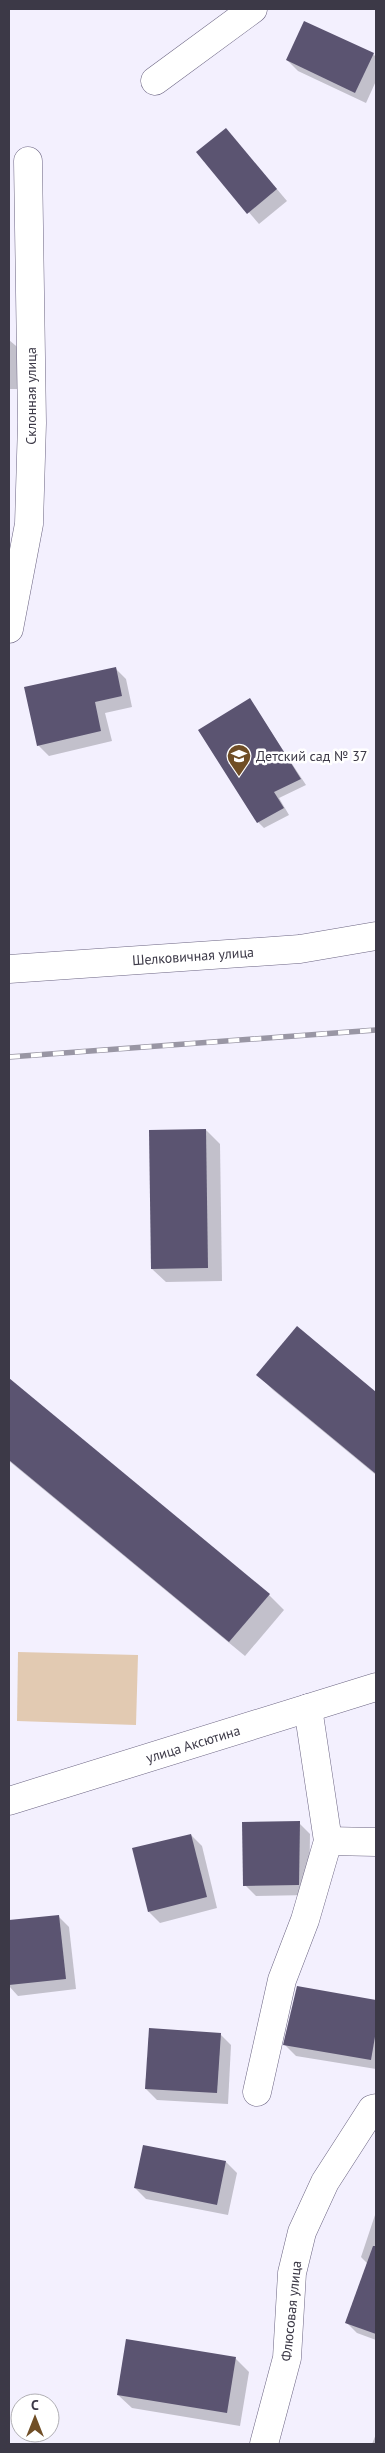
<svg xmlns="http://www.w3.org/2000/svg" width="385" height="2453" font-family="'PT Sans',sans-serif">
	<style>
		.green { fill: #e2cab2 }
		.shadow { fill: #0003 }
		.building { fill: #5b5471 }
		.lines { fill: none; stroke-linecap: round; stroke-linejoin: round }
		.minor-casing { stroke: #6c6583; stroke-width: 29 }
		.tertiary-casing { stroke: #6c6583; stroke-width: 29 }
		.minor { stroke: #fff; stroke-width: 28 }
		.tertiary { stroke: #fff; stroke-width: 28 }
		.rail-casing { stroke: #9996a4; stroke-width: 5.5 }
		.rail { stroke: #fff; stroke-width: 4; stroke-dasharray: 11; stroke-linecap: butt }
		.labels { text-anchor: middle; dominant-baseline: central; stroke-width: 5; stroke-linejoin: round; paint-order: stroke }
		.street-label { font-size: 14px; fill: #3c3947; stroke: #fff }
		.poi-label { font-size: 14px; fill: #3c3947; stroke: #fff; text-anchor: start }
	</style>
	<rect width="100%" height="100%" fill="#f3f0fe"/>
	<polygon class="green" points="18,1652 138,1655 136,1725 17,1721"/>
	<g class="shadow">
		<polygon points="373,54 376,57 376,81 366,103 298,71 287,60"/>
		<polygon points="226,129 287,201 259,224 198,153"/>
		<polygon points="9,340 22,351 22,389 9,389"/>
		<polygon points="115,668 126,679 132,707 105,713 112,741 49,756 38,745"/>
		<polygon points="250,700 306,785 279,798 289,815 264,828 258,822"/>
		<polygon points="206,1130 220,1144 222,1281 166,1282 152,1269"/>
		<polygon points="297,1328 376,1394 376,1475 273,1390 258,1375"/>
		<polygon points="12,1382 269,1595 284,1610 245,1656 9,1461 9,1386"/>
		<polygon points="299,1823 310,1834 309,1895 256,1896 245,1885"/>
		<polygon points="191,1835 202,1846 217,1908 160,1923 149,1912"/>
		<polygon points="58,1916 69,1927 76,1989 18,1996 9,1986 9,1921"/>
		<polygon points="298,1988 376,2001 376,2069 296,2056 285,2045"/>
		<polygon points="220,2034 231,2045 228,2104 157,2100 146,2089"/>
		<polygon points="144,2146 226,2162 237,2173 228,2215 146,2199 135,2188"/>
		<polygon points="376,2212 376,2340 357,2333 346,2322 368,2264 361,2257"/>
		<polygon points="235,2358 249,2372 240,2426 132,2408 118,2395"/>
		<polygon points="376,2434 376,2444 372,2444"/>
	</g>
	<g class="building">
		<polygon points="304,21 374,53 355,93 286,60"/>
		<polygon points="226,128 277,189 247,214 196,152"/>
		<polygon points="116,667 122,696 95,702 101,731 37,746 24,687"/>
		<polygon points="250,698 301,779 274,792 284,808 257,823 198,730"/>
		<polygon points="206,1129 208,1268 151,1269 149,1130"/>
		<polygon points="297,1326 376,1392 376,1474 256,1375"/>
		<polygon points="9,1378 270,1594 229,1642 9,1460"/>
		<polygon points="300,1821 299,1885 243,1886 242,1822"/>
		<polygon points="191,1834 207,1897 148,1912 132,1848"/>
		<polygon points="59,1915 66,1979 9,1985 9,1920"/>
		<polygon points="297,1986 376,2000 376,2031 371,2060 283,2045"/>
		<polygon points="149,2028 221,2033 217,2093 145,2089"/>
		<polygon points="143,2145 226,2161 217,2205 134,2188"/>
		<polygon points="373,2246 376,2246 376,2334 345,2323"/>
		<polygon points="126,2339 236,2357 227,2413 117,2395"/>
	</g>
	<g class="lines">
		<g class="minor-casing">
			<g id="minor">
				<polyline points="155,81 253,9"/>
				<polyline points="9,629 29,524 32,423 28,161"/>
				<polyline points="9,1801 376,1687"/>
				<polyline points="328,1841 376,1842"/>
				<polyline points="257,2092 282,1980 305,1920 328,1841 308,1708"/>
				<polyline points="264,2444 287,2358 292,2273 302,2232 325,2182 372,2109 376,2108"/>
			</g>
		</g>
		<g class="tertiary-casing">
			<polyline id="tertiary" points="9,969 300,949 376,936"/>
		</g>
		<use href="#minor" class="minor"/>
		<use href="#tertiary" class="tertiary"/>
		<g class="rail-casing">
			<polyline id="rail" points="9,1057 376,1030"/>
		</g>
		<use href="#rail" class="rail"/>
	</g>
	<defs>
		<g id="school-pin" transform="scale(1.25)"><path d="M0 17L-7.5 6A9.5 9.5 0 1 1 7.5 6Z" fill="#704e26" stroke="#fff"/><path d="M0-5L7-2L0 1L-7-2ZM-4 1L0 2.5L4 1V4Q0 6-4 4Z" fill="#fff"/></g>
	</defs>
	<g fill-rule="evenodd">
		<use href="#school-pin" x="239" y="756"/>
	</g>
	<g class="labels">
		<g class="street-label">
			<text transform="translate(31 396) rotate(-90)">Склонная улица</text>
			<text transform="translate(193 956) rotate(-4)">Шелковичная улица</text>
			<text transform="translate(193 1744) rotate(-17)">улица Аксютина</text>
			<text transform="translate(291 2311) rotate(-84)">Флюсовая улица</text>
		</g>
		<g class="poi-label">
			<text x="256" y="756">Детский сад № 37</text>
		</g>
	</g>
	<rect width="385" height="2453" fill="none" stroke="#3c3947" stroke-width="20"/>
	<g transform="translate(35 2418)"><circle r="24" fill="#ffffff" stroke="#b1b0b5"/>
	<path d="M0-4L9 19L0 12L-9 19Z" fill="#704e26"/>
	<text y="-8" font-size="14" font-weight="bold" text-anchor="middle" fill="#3c3947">С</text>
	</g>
</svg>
